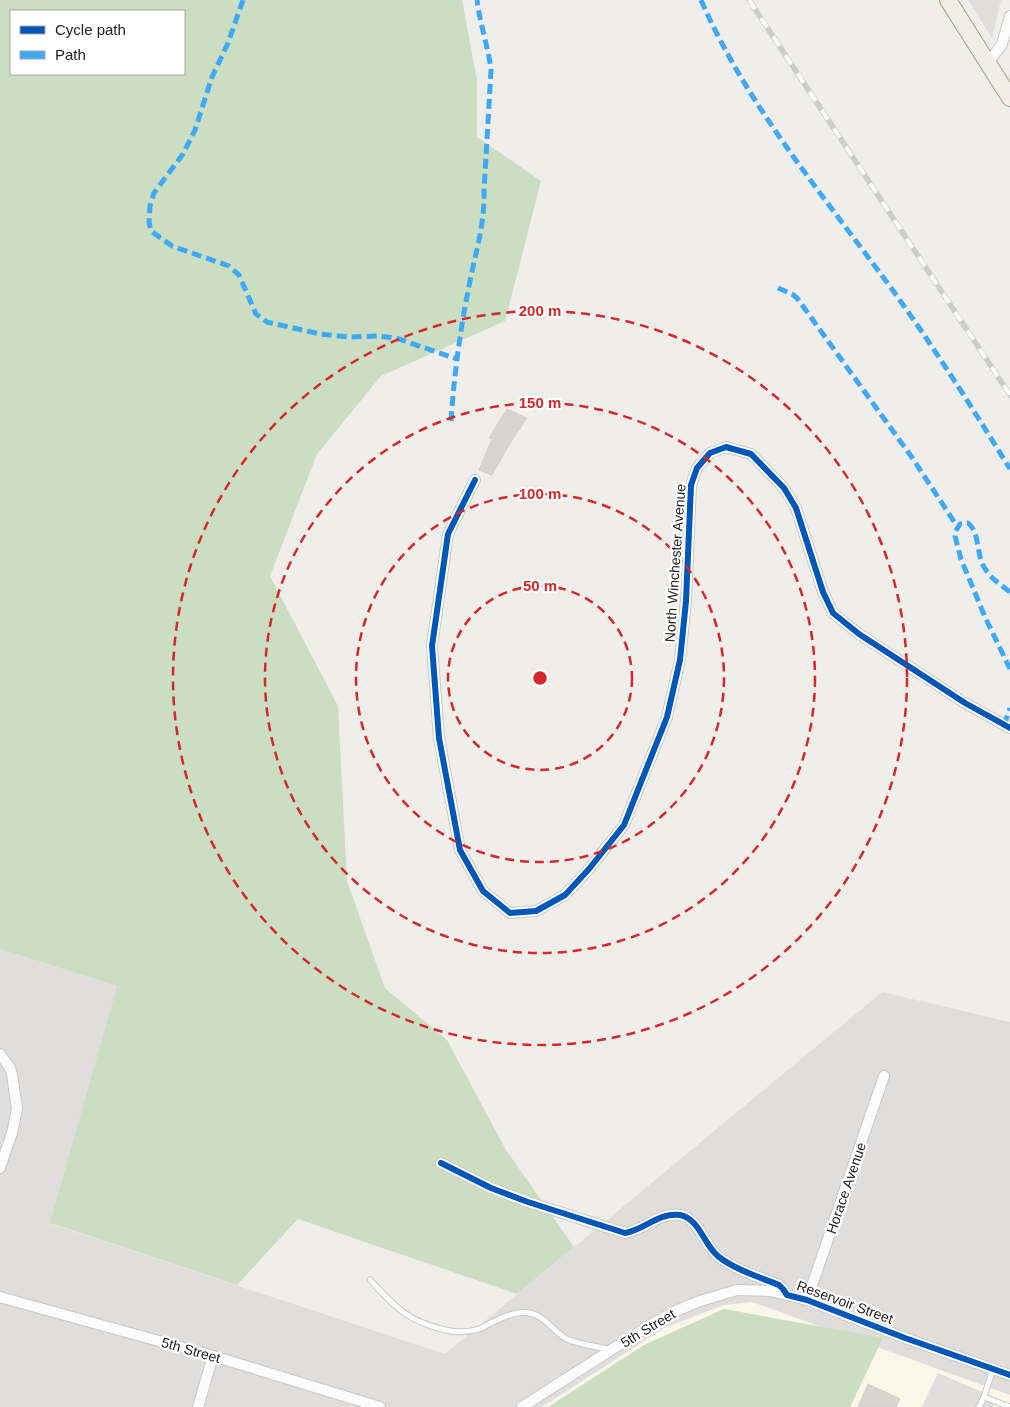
<svg xmlns="http://www.w3.org/2000/svg" width="1010" height="1407" font-family="Helvetica,sans-serif">
	<style>
		.residential { fill: #dfdedc }
		.education { fill: #f8f7e8 }
		.forest { fill: #cbdec1; fill-rule: evenodd }
		.parking { fill: #e0dfde }
		.building { fill: #d7d4d2; stroke: #d3d0cc }
		.lines { fill: none; stroke-linecap: round; stroke-linejoin: round }
		.lane-casing { stroke: #c9c8c7; stroke-width: 7 }
		.street-casing { stroke: #c9c8c7; stroke-width: 12 }
		.primary-casing { stroke: #a79c86; stroke-width: 18 }
		.lane { stroke: #fdfcfc; stroke-width: 5 }
		.street { stroke: #fdfcfc; stroke-width: 10 }
		.primary { stroke: #f3ede7; stroke-width: 16 }
		.rail-casing { stroke: #ccc; stroke-width: 5.5 }
		.rail { stroke: #fff; stroke-width: 4; stroke-dasharray: 11; stroke-linecap: butt }
		.quiet { stroke: #3fa9f5; stroke-width: 5; stroke-dasharray: 10 5; stroke-linecap: butt }
		.cycleway-casing { stroke: #fff; stroke-width: 9 }
		.cycleway { stroke: #0057b8; stroke-width: 6 }
		.ring { fill: none; stroke: #d62828; stroke-width: 2.5; stroke-dasharray: 9 6 }
		.labels { text-anchor: middle; dominant-baseline: central; stroke-width: 4.5; stroke-linejoin: round; paint-order: stroke }
		.street-label { font-size: 14px; fill: #222; stroke: #fff }
		.centre { fill: #d62828; stroke: #fff; stroke-width: 2.5 }
		.ring-label { font-size: 15px; text-anchor: middle; font-weight: bold; fill: #d62828; stroke: #fff; stroke-width: 4.5; stroke-linejoin: round; paint-order: stroke }
	</style>
	<rect width="100%" height="100%" fill="#f0eeeb"/>
	<g class="residential">
		<polygon points="968,0 1001,0 992,38"/>
		<polygon points="0,949 117,986 51,1224 445,1354 882,992 1010,1022 1010,1407 0,1407"/>
	</g>
	<polygon class="education" points="752,1302 1010,1395 1010,1407 542,1407 664,1328 724,1305"/>
	<g class="forest">
		<path d="M0 0H462L477 80V137L541 181 505 321 381 376 317 454 270 576 338 706 347 881 385 988 447 1040 506 1150 574 1247 517 1294 298 1219 237 1285 50 1223 117 986 0 949ZM11 11H184V74H11Z"/>
		<polygon points="724,1309 883,1338 850,1407 548,1407 644,1345"/>
	</g>
	<polygon class="parking" points="938,1373 996,1398 993,1407 922,1407"/>
	<g class="building">
		<polygon points="507,409 527,418 509,445 492,475 479,470 492,439 489,438"/>
		<polygon points="868,1384 900,1399 896,1407 858,1407"/>
	</g>
	<g class="lines">
		<g class="lane-casing">
			<g id="lane">
				<path d="M370 1280C395 1306 404 1319 441 1329 452 1332 467 1333 479 1329 494 1322 512 1310 529 1313 545 1315 553 1332 567 1339 580 1345 597 1346 611 1350"/>
				<polyline points="984,1397 993,1369"/>
				<polyline points="979,1407 984,1397 1010,1407"/>
			</g>
		</g>
		<g class="street-casing">
			<g id="street">
				<polyline points="988,63 1002,44 1010,16"/>
				<polyline points="475,480 448,534 432,646 439,738 460,850 483,891 510,913 536,911 565,895 589,869 624,825 667,717 680,660 686,601 691,485 697,468 710,453 726,447 751,454 784,488 796,508 823,592 833,613 859,634 965,703 1010,728"/>
				<polyline points="0,1054 10,1068 12,1074 17,1109 12,1133 0,1168"/>
				<path d="M441 1163 491 1188 528 1202 625 1233C644 1230 659 1212 680 1215 700 1219 704 1246 719 1257 736 1270 759 1277 779 1285L783 1289 787 1295 807 1300 905 1338 1010 1375"/>
				<polyline points="0,1297 213,1356 380,1407"/>
				<polyline points="807,1300 884,1076"/>
				<polyline points="198,1407 213,1356"/>
				<polyline points="522,1407 650,1325 678,1310 700,1301 737,1290 770,1291 787,1295"/>
			</g>
		</g>
		<g class="primary-casing">
			<polyline id="primary" points="948,0 1010,98"/>
		</g>
		<use href="#lane" class="lane"/>
		<use href="#street" class="street"/>
		<use href="#primary" class="primary"/>
		<g class="rail-casing">
			<polyline id="rail" points="749,0 1010,395"/>
		</g>
		<use href="#rail" class="rail"/>
		<g class="quiet">
			<polyline points="243,0 228,43 212,77 195,130 183,154 154,193 150,206 149,222 151,231 172,246 229,266 239,275 256,314 267,322 320,334 349,337 378,336 396,338 457,359"/>
			<path d="M701 0C748 108 825 197 894 292 935 349 973 409 1010 469"/>
			<polyline points="778,288 792,294 797,298 911,456 957,526"/>
			<path d="M451 421C454 376 460 331 469 286 475 254 485 225 484 191L491 70C488 46 480 24 477 0"/>
			<path d="M1010 592C1000 584 990 578 984 567 976 554 980 532 968 523L960 524 955 532V536L961 559 985 617 1010 669"/>
			<polyline points="1004,725 1010,708"/>
		</g>
		<g class="cycleway-casing">
			<g id="cycleway">
				<polyline points="475,480 448,534 432,646 439,738 460,850 483,891 510,913 536,911 565,895 589,869 624,825 667,717 680,660 686,601 691,485 697,468 710,453 726,447 751,454 784,488 796,508 823,592 833,613 859,634 965,703 1010,728"/>
				<path d="M441 1163 491 1188 528 1202 625 1233C644 1230 659 1212 680 1215 700 1219 704 1246 719 1257 736 1270 759 1277 779 1285L783 1289 787 1295 807 1300 905 1338 1010 1375"/>
			</g>
		</g>
		<use href="#cycleway" class="cycleway"/>
	</g>
	<g class="ring">
		<circle cx="540" cy="678" r="92"/>
		<circle cx="540" cy="678" r="184"/>
		<circle cx="540" cy="678" r="275"/>
		<circle cx="540" cy="678" r="367"/>
	</g>
	<g class="labels">
		<g class="street-label">
			<text transform="translate(675 563) rotate(-86)">North Winchester Avenue</text>
			<text transform="translate(846 1188) rotate(-71)">Horace Avenue</text>
			<text transform="translate(845 1302) rotate(20)">Reservoir Street</text>
			<text transform="translate(648 1328) rotate(-31)">5th Street</text>
			<text transform="translate(191 1350) rotate(16)">5th Street</text>
		</g>
	</g>
	<circle cx="540" cy="678" r="8" class="centre"/>
	<g class="ring-label">
		<text x="540" y="316">200 m</text>
		<text x="540" y="408">150 m</text>
		<text x="540" y="499">100 m</text>
		<text x="540" y="591">50 m</text>
	</g>
	<rect x="10" y="10" width="175" height="65" fill="#ffffff" stroke="#a7a7a7"/>
	<rect x="20" y="26" width="25" height="8" fill="#0057b8" stroke="#a7a7a7"/>
	<text x="55" y="35" font-size="15" fill="#222222">Cycle path</text>
	<rect x="20" y="51" width="25" height="8" fill="#3fa9f5" stroke="#a7a7a7"/>
	<text x="55" y="60" font-size="15" fill="#222222">Path</text>
</svg>
